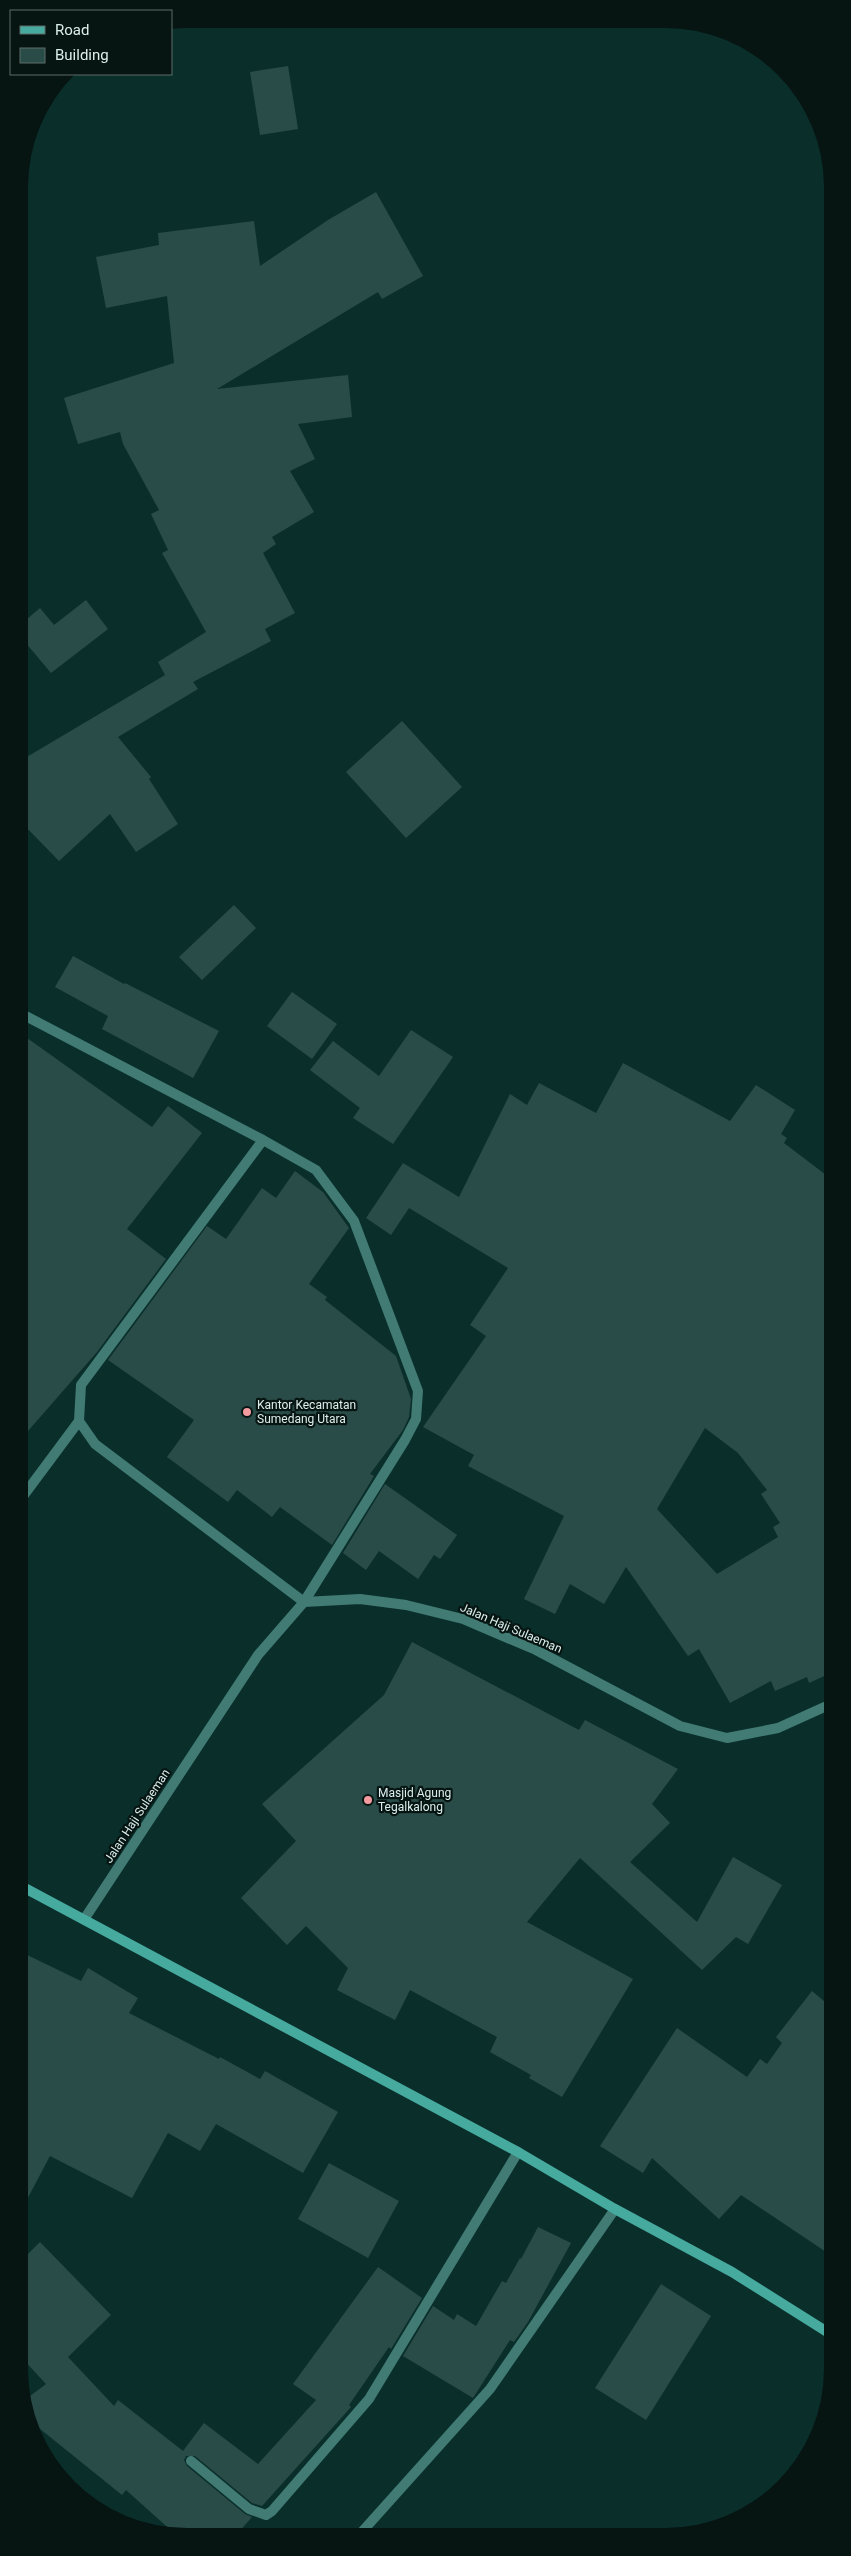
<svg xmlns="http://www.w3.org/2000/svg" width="851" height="2556" font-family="Roboto,sans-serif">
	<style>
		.building { fill: #2a4c48; fill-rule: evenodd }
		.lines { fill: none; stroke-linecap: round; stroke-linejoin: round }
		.street { stroke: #417b74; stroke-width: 10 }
		.secondary { stroke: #46aa9f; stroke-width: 10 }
		.poi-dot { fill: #f49b9f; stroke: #061412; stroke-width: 2 }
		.labels { text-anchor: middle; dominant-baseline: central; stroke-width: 4.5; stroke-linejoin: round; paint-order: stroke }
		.poi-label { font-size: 12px; fill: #dcefec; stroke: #061412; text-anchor: start }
		.street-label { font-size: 12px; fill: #dcefec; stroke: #061412 }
	</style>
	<rect width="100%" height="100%" fill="#0a2f2b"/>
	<g class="building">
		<polygon points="288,66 298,129 260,135 250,72"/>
		<polygon points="376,192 423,276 382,299 378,292 217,389 348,375 352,417 298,424 315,459 290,471 314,512 272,537 276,544 263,553 295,613 265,629 271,641 193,682 198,689 118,737 151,777 149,779 178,824 136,852 110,814 59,861 20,821 20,761 165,675 158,662 206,632 162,553 168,550 151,514 159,510 123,444 120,432 78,444 64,398 174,363 167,296 106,308 96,257 159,245 158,233 254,221 260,266 328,220"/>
		<polygon points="86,600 108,629 51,673 20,636 20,625 40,608 54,625"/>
		<polygon points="402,721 462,787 406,838 346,772"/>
		<polygon points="234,905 256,928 202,980 179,957"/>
		<polygon points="73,956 124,984 125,983 219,1031 193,1078 102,1029 108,1016 55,987"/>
		<polygon points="292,992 337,1024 312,1059 267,1026"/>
		<polygon points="411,1030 453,1057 393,1144 353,1118 360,1108 310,1070 333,1041 379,1076"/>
		<polygon points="20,1033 152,1127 168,1106 202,1133 127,1229 166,1259 97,1352 21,1439"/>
		<path d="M623 1063 730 1121 756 1085 795 1110 781 1134 787 1138 784 1143 830 1178 831 1673 809 1683 807 1677 775 1691 771 1681 730 1703 699 1649 688 1656 626 1567 604 1604 570 1584 555 1614 524 1599 564 1516 468 1466 474 1455 423 1427 486 1336 470 1325 508 1268 409 1208 391 1235 366 1218 403 1163 459 1197 510 1094 527 1105 539 1083 596 1113ZM705 1428 738 1453 767 1490 761 1494 780 1523 773 1527 778 1537 717 1574 657 1509Z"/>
		<polygon points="295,1171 323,1192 349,1228 309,1284 327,1297 325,1300 396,1356 411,1399 409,1417 403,1430 370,1474 374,1476 332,1545 280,1507 272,1517 237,1490 228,1502 167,1457 194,1420 108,1360 207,1226 226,1239 262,1188 276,1198"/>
		<polygon points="385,1484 457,1535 440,1559 434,1555 418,1579 379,1551 366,1570 343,1553"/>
		<polygon points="412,1642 579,1730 585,1720 678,1769 652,1804 670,1823 630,1862 697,1922 733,1857 782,1885 748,1944 736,1937 702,1970 580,1858 527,1922 633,1979 562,2097 529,2078 531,2075 490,2052 497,2037 410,1990 395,2020 337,1990 348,1968 306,1926 287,1945 241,1898 296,1841 262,1804 384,1695"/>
		<polygon points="21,1952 81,1981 88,1968 138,1998 129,2013 219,2059 220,2057 260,2079 265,2071 338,2112 303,2173 216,2124 200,2151 168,2133 132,2198 50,2156 22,2209"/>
		<polygon points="812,1991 831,2007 832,2256 741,2195 719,2219 652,2158 643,2173 600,2146 677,2028 747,2077 760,2059 767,2064 782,2043 776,2037"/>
		<polygon points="329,2163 399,2201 368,2258 298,2219"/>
		<polygon points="538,2227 571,2243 528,2322 514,2342 510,2340 473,2398 403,2356 433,2306 454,2320 457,2314 476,2326 502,2281 506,2283 520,2258 521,2259"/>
		<polygon points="40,2242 111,2315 68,2357 114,2406 118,2400 183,2451 204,2423 258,2464 316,2400 293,2384 378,2267 422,2298 391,2349 389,2347 349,2405 351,2407 262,2506 252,2503 195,2456 186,2456 184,2460 187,2466 245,2514 252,2517 237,2534 175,2534 126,2490 122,2495 29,2420 22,2402 46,2384 22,2358 22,2260"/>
		<polygon points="661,2284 711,2316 646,2420 595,2388"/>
	</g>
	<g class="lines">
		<g class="street">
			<polyline points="20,1013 263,1140 81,1385 79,1421 95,1444 304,1602 405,1440 416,1419 418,1391 354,1221 316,1170 263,1140"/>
			<polyline points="21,1499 79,1421"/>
			<polyline points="85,1918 258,1655 304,1602 360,1599 406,1605 463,1619 536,1650 680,1726 727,1738 778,1728 831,1704"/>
			<polyline points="191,2461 249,2509 266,2515 272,2511 369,2399 518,2152"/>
			<polyline points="360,2534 490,2389 615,2209"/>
		</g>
		<polyline class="secondary" points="21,1886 518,2152 615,2209 732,2272 832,2335"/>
	</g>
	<g class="poi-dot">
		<circle cx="247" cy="1412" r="5"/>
		<circle cx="368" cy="1800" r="5"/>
	</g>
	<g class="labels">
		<g class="poi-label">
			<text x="257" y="1405">Kantor Kecamatan<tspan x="257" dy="14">Sumedang Utara</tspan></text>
			<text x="378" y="1793">Masjid Agung<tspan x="378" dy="14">Tegalkalong</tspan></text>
		</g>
		<g class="street-label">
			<text transform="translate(511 1628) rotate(23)">Jalan Haji Sulaeman</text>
			<text transform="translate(137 1816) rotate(-57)">Jalan Haji Sulaeman</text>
		</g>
	</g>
	<path d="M0 0H851V2556H0ZM187 28H665A159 159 0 0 1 824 187V2369A159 159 0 0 1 665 2528H187A159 159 0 0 1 28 2369V187A159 159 0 0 1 187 28Z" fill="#061412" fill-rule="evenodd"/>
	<rect x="10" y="10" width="162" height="65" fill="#061412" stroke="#5c6c69"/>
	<rect x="20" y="26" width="25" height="8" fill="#46aa9f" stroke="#5c6c69"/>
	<text x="55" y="35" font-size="15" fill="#dcefec">Road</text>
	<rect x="20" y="48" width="25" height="15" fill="#2a4c48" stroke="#5c6c69"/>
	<text x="55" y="60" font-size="15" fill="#dcefec">Building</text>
</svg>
